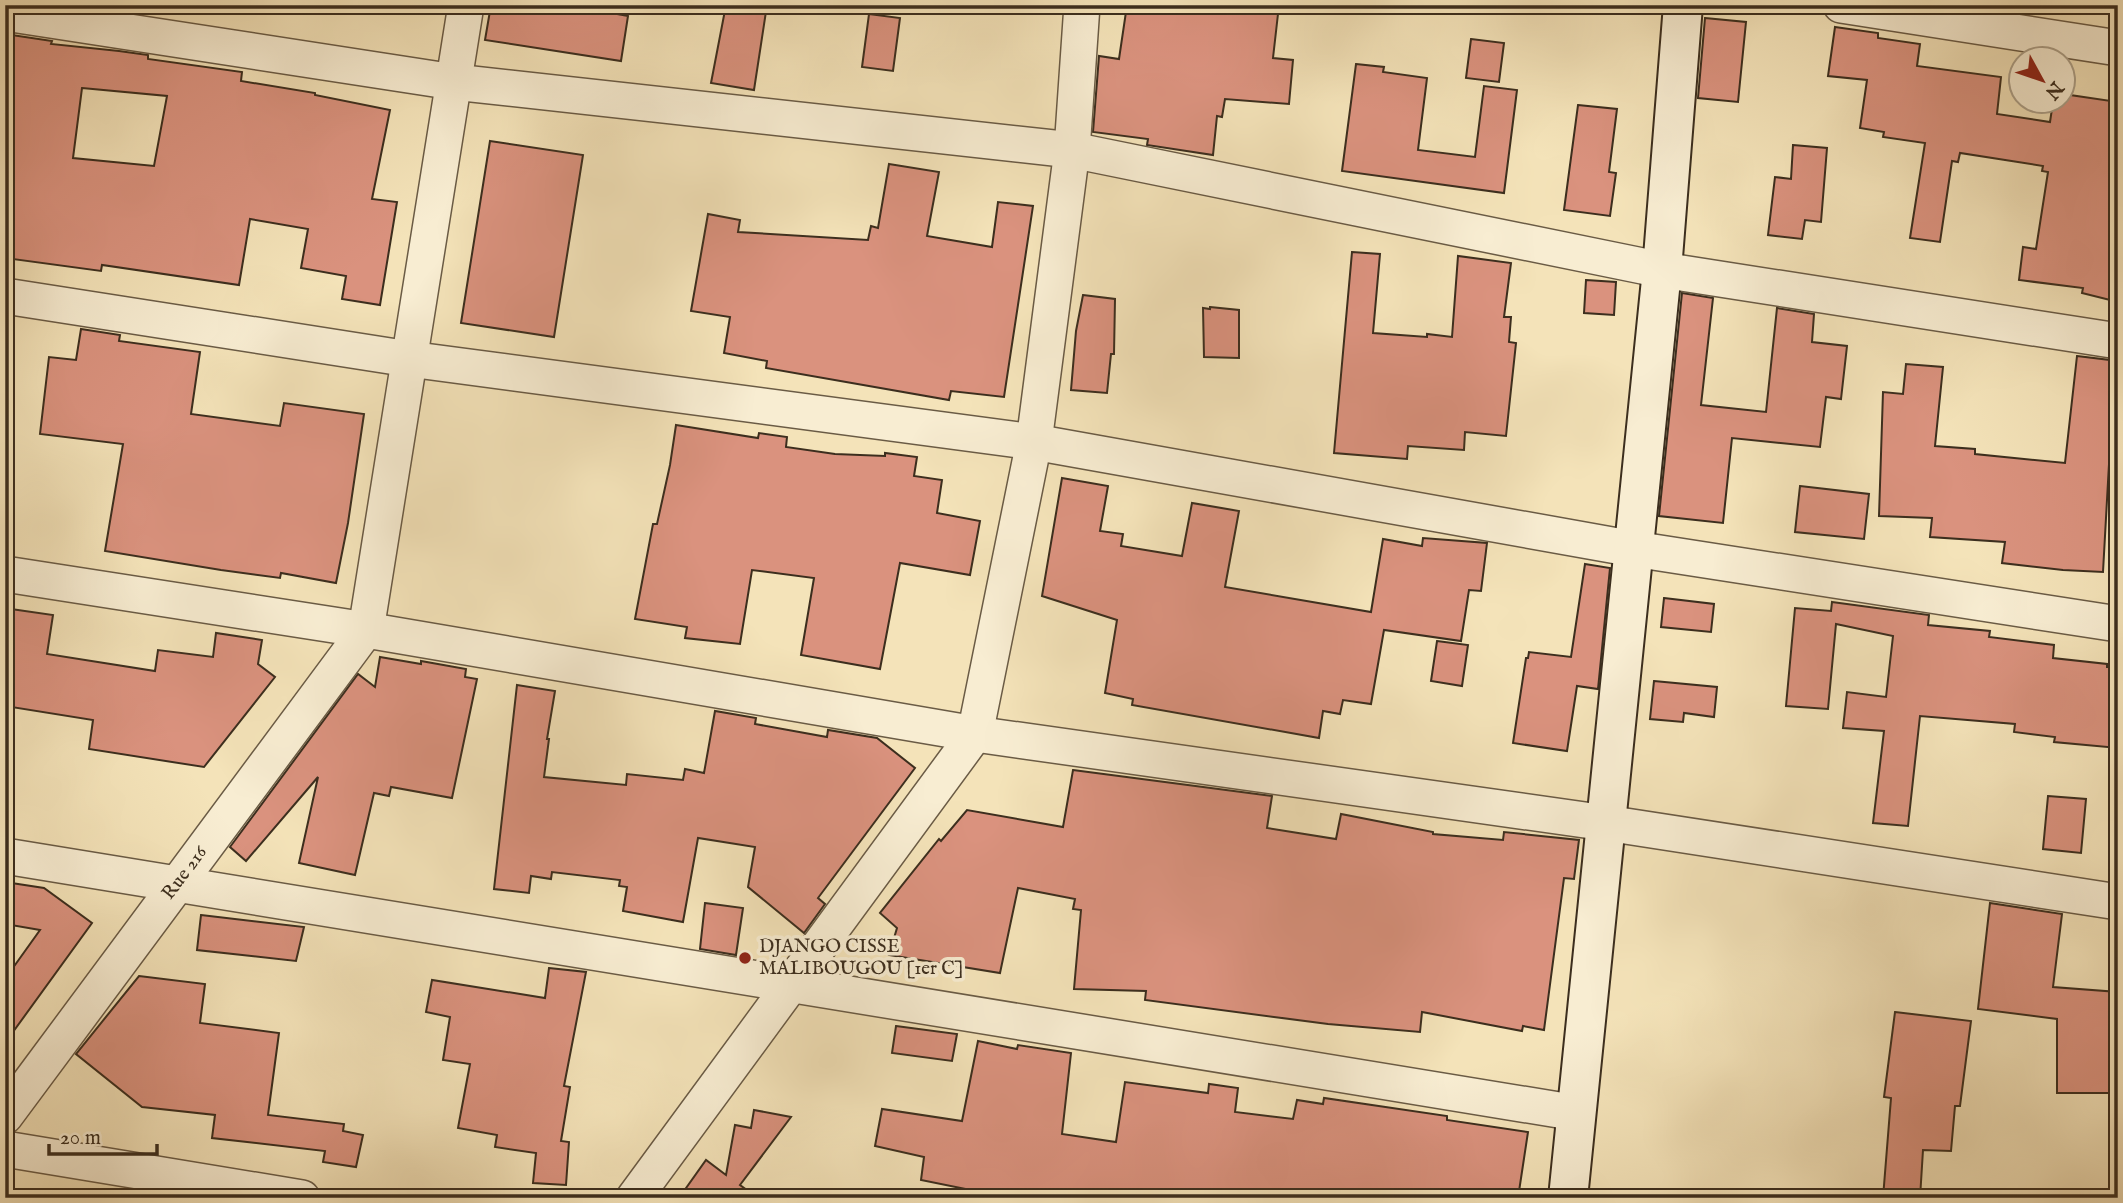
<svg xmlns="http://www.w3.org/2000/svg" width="2123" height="1203" font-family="'IM FELL English',serif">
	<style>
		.building { fill: #da927e; stroke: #3c2e1e; stroke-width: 2; fill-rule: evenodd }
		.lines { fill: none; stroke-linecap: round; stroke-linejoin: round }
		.street-casing { stroke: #6a5b45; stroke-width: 38 }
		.secondary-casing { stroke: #3c2e1e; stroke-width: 42 }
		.street { stroke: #f8edd2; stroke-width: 35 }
		.secondary { stroke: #f8edd2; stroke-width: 38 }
		.poi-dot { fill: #8f2418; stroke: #f8edd2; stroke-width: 2.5 }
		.labels { text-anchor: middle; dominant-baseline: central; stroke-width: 7; stroke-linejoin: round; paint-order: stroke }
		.street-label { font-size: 19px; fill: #3c2e1e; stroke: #f8edd2 }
		.poi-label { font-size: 19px; fill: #3c2e1e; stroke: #f8edd2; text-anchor: start }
	</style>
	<rect width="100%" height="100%" fill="#f4e3b9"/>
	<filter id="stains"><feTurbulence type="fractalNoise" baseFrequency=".00286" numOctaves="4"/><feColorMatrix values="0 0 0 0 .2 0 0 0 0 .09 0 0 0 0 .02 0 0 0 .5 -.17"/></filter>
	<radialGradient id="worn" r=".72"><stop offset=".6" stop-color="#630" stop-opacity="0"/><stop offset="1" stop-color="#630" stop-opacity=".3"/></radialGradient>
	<g class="building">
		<polygon points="491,5 608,5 606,12 628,16 621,61 485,40"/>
		<polygon points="726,5 767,5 754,90 711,83"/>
		<polygon points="1127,5 1279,5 1273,58 1293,60 1289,104 1225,99 1222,117 1217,116 1213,155 1147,145 1148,139 1093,132 1099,56 1119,59"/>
		<polygon points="869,14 900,18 893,71 862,67"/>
		<polygon points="1705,18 1746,22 1738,102 1698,98"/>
		<polygon points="1835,27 1878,33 1878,38 1920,44 1917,66 2001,77 1997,114 2050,122 2053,102 2063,102 2063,94 2118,102 2118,302 2082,293 2083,288 2019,280 2023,247 2036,249 2048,172 2042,171 2043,166 1960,153 1958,162 1952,161 1940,242 1910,238 1925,143 1883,137 1884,132 1860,128 1867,80 1828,76"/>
		<path d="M5 34 52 41 51 44 119 51 148 55V59L242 72 241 81 315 93V95L390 110 372 199 397 202 380 305 342 299 346 276 301 268 308 229 250 219 239 285 102 265 101 271 5 258ZM82 88 167 96 154 166 73 158Z"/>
		<polygon points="1471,39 1504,43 1499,82 1466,78"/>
		<polygon points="1356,64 1384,67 1383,72 1427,78 1418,150 1475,157 1484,86 1517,90 1504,193 1342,171"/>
		<polygon points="1578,105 1617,109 1609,172 1616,173 1610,216 1564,210"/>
		<polygon points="490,141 583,155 554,337 461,323"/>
		<polygon points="1793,145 1827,148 1821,222 1805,220 1802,239 1768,235 1775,177 1791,179"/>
		<polygon points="889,164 939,172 927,236 992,247 998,202 1033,206 1004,397 951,391 949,400 766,368 767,361 724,353 730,317 691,311 708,214 740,220 738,232 868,240 871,226 878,228"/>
		<polygon points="1352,252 1380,254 1373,333 1427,337 1427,334 1452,337 1458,256 1511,263 1504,317 1511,317 1509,342 1516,343 1506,436 1465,432 1464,450 1408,446 1407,459 1334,453"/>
		<polygon points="1586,280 1616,282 1614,315 1584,313"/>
		<polygon points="1682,293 1713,298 1701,405 1766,412 1777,308 1814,314 1812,342 1847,346 1841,399 1826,397 1820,447 1732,438 1723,523 1659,516"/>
		<polygon points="1083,295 1115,299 1114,354 1111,354 1107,393 1071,390 1076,331"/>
		<polygon points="1210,307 1239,310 1239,358 1204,357 1203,308 1210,309"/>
		<polygon points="81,329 120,335 119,341 200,352 191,414 280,426 284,403 364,414 348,523 336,583 281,573 280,578 221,570 105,551 123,444 40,434 49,357 76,360"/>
		<polygon points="2077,356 2118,361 2118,414 2112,465 2109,464 2103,572 2063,570 2002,563 2005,542 1930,537 1932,518 1879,516 1883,392 1903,394 1906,364 1943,367 1935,446 1975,449 1975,454 2065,463"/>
		<polygon points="676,425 758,438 759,433 787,437 786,447 835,454 885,456 885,453 917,457 914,476 942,480 937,513 980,521 970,575 900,563 880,669 801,655 814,578 752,570 740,644 685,638 687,627 635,619 653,524 657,524 670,465"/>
		<polygon points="1062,478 1108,486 1100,531 1123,534 1121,546 1182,556 1192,503 1239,511 1225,587 1371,612 1383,539 1422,546 1423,538 1487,543 1481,591 1469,590 1461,641 1384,630 1371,704 1343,700 1340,714 1323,711 1319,738 1132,705 1133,699 1105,693 1117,620 1042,596"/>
		<polygon points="1800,486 1869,494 1864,539 1795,532"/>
		<polygon points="1585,564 1610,568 1598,689 1577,686 1567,751 1513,743 1526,658 1528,658 1529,652 1571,657"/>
		<polygon points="1664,598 1714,604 1711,632 1661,627"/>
		<polygon points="1832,602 1929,615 1928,625 1990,631 1989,637 2054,645 2053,658 2107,664 2107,667 2118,667 2118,748 2054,742 2055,737 2014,732 2015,724 1920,716 1908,826 1873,823 1884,731 1843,728 1847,692 1886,697 1893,636 1836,624 1828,709 1786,706 1795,608 1831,611"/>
		<polygon points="11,609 53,615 47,654 155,671 158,650 213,657 216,633 262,640 258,664 275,677 204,767 89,749 93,720 5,706 5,645"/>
		<polygon points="1437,641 1468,645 1462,686 1431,681"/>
		<polygon points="380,657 421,664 421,661 466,669 465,677 477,679 452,798 391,787 389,796 374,793 355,875 299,863 318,777 246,861 230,847 358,674 375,687"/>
		<polygon points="1654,681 1717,687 1714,717 1684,713 1683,722 1650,719"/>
		<polygon points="517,685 555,691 547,739 549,739 544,777 626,785 627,774 683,780 685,769 704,773 715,711 756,718 755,724 827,737 828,730 877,738 915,768 818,898 825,904 804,933 748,887 755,847 698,838 683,922 623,911 627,887 619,886 620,880 552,872 551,879 531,876 529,893 494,889"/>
		<polygon points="1073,770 1272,796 1267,828 1336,839 1341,814 1433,832 1433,834 1503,840 1504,832 1579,840 1574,879 1564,878 1544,1030 1523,1026 1522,1031 1422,1012 1420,1032 1328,1024 1145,1000 1146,991 1074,989 1081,910 1073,909 1075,899 1018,888 1000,973 889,955 897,928 880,913 939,839 941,841 967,810 1063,827"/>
		<polygon points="2048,796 2086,799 2081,853 2043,849"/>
		<polygon points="5,882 44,888 92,923 5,1043 5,979 40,930 5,924"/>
		<polygon points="705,903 743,908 736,955 700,949"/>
		<polygon points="1990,903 2062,914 2053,987 2118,992 2118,1093 2057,1093 2057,1019 1978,1009"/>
		<polygon points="201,915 304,927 296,961 197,950"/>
		<polygon points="549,968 586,972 564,1086 570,1087 561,1141 569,1142 566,1185 533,1183 536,1153 495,1147 497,1135 458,1128 470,1064 443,1060 450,1017 426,1012 432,980 545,998"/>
		<polygon points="139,976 205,984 200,1023 279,1033 268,1115 344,1124 343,1131 363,1135 356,1167 323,1162 325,1151 212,1138 215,1115 142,1107 76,1054"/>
		<polygon points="1895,1012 1971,1021 1960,1106 1955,1106 1951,1151 1923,1150 1920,1198 1883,1198 1891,1098 1884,1097"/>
		<polygon points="896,1026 957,1034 952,1061 892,1053"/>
		<polygon points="978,1041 1017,1049 1018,1045 1071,1053 1062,1134 1116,1142 1125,1082 1208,1093 1209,1084 1238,1088 1235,1112 1293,1119 1297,1100 1323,1104 1324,1098 1447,1116 1447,1120 1528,1132 1518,1198 1010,1198 921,1180 924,1157 875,1146 882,1109 962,1121"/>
		<polygon points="754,1110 791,1117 740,1185 758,1198 679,1198 706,1160 726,1175 735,1125 751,1128"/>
	</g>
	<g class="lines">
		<g class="street-casing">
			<g id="street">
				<polyline points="1841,5 2118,48"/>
				<polyline points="5,13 454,82 1072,150 1662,270 2118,341"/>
				<polyline points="5,296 409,359 1034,442 1634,549 2118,624"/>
				<polyline points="5,574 366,630 975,734 1606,823 2118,902"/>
				<polyline points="5,856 1577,1113"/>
				<polyline points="5,1116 366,630 466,5"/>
				<polyline points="5,1149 302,1198"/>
				<polyline points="634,1198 975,734 1034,442 1072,150 1082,5"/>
			</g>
		</g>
		<g class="secondary-casing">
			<polyline id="secondary" points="1568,1198 1662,270 1683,5"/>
		</g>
		<use href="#street" class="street"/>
		<use href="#secondary" class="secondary"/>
	</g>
	<circle class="poi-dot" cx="745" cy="958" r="7"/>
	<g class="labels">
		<g class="street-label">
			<text transform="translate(185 873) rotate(-53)">Rue 216</text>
		</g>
		<g class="poi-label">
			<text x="759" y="947">DJANGO CISSE<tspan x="759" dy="22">MALIBOUGOU [1er C]</tspan></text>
		</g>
	</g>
	<rect width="2123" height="1203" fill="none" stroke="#f4e3b9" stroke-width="28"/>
	<rect x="7" y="7" width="2109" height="1189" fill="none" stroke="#3c2e1e" stroke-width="3.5"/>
	<rect x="14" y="14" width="2095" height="1175" fill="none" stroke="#3c2e1e" stroke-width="2"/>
	<g transform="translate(2042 80) rotate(130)"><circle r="33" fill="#f8edd2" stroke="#ada18a" stroke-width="2"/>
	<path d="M0-5L12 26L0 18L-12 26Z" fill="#8f2418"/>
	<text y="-10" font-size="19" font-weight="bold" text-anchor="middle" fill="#3c2e1e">N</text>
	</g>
	<path d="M49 1144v10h108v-10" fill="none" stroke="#3c2e1e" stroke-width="3.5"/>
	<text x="60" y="1144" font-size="21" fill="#3c2e1e" stroke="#f8edd2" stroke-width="5" paint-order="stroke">20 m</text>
	<rect width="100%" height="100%" filter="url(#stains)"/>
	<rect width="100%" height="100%" fill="url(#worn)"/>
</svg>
